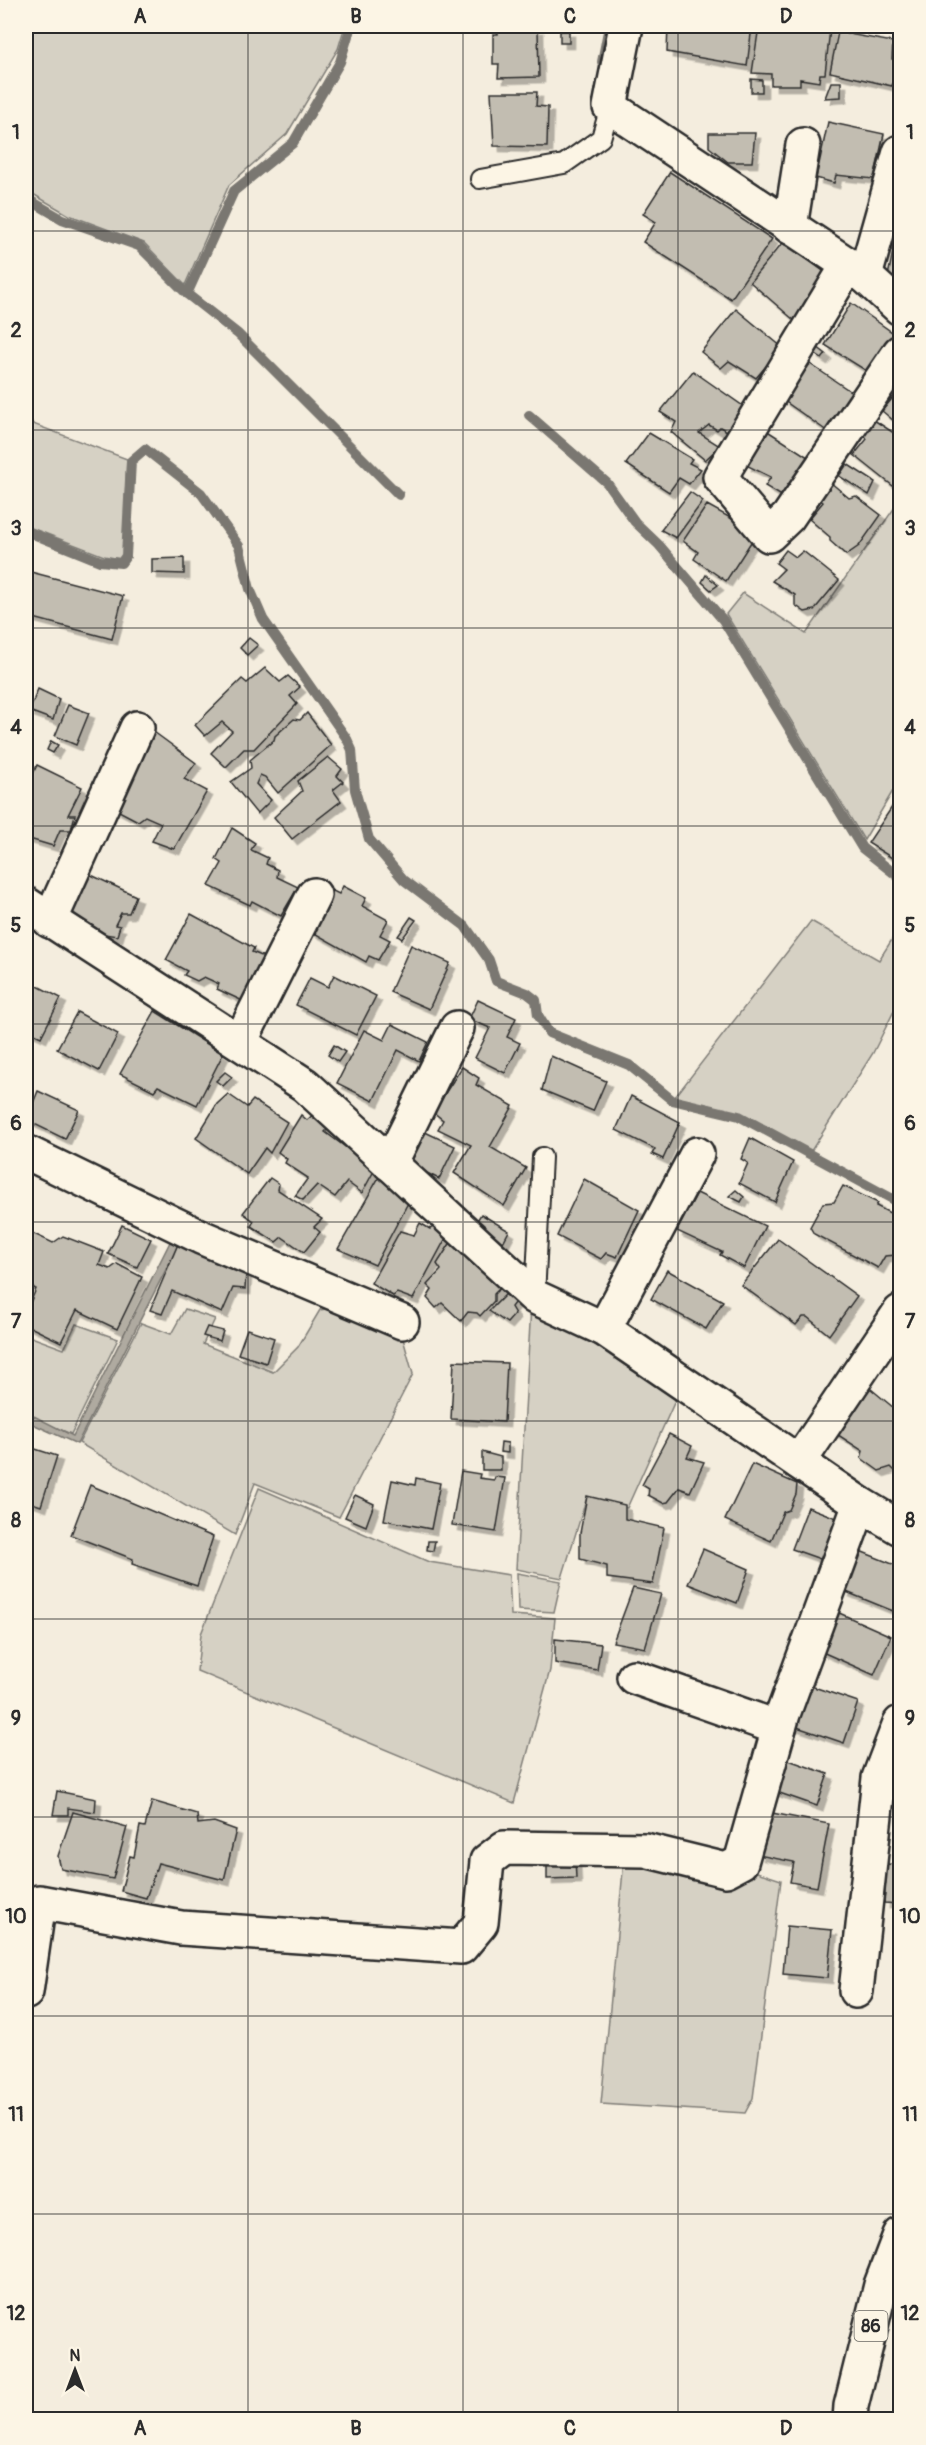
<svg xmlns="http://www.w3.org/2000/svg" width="926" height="2445" font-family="Pangolin,sans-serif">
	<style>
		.green { fill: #d6d1c4; stroke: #807e78; stroke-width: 1.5 }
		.water { fill: #afaaa0; stroke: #7a7771; stroke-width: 1.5 }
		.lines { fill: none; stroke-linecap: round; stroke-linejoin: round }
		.stream { stroke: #7a7771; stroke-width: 10 }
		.building { fill: #c2bdb1; stroke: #2b2b2b; stroke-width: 1.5; filter: url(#shadow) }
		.lane-casing { stroke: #2b2b2b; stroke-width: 22 }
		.street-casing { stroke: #2b2b2b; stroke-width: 38 }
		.primary-casing { stroke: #2b2b2b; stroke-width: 38 }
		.lane { stroke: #fcf5e5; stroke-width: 18 }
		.street { stroke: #fcf5e5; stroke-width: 33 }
		.primary { stroke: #fcf5e5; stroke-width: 33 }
		.grid { fill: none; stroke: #2b2b2b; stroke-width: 1.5; stroke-opacity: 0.55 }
		.labels { text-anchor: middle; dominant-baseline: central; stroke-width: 4.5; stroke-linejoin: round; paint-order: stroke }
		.shield { fill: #fcf5e5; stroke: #6a6863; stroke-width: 1.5 }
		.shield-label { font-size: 18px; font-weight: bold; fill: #2b2b2b }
		.neatline { fill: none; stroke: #2b2b2b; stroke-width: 2 }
		.grid-label { font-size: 20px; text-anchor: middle; font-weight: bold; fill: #2b2b2b }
	</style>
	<defs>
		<filter id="shadow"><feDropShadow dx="5.5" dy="5.5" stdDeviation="0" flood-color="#0004"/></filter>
	</defs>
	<rect width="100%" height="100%" fill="#f4edde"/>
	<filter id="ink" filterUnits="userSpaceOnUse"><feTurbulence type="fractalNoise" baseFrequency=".0167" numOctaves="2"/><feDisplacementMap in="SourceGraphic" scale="12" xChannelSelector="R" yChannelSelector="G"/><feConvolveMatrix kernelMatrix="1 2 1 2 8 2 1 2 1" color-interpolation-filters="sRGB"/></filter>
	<g filter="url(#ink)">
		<g class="green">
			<polygon points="26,26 345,26 338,49 287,134 229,185 185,285 144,243 69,215 26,190"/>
			<polygon points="26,412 33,424 127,459 123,554 120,559 104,556 26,526"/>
			<polygon points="900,500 900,779 864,840 726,614 743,593 806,634"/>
			<polygon points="811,921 879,960 900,927 900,999 873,1053 811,1151 743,1115 675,1097"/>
			<polygon points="531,1306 613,1351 678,1394 627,1508 586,1500 562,1578 516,1569"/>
			<polygon points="337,1307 402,1335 413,1374 339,1517 255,1483 235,1535 79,1443 141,1323 171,1334 185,1309 215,1319 203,1344 273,1372 298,1347 320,1310"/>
			<polygon points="76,1324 118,1339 71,1434 26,1415 26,1335 64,1349"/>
			<polygon points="259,1488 429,1562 509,1575 511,1615 555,1618 550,1670 514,1803 197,1671 201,1634"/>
			<polygon points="517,1573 561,1581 554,1612 518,1610"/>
			<polygon points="624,1860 748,1869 781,1880 753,2098 745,2113 601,2104"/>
		</g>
		<polygon class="water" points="173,1236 181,1240 77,1444 26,1421 26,1412 73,1436"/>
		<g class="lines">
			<g class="stream">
				<polyline points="881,26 900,29"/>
				<polyline points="602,62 609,26"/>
				<polyline points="26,198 62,219 139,246 187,294 238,334 399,495"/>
				<polyline points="187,294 234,191 293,143 340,62 351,26"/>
				<polyline points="529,415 607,483 635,522 659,545 723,620 862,848 900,878"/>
				<polyline points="26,531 100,561 121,563 126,556 131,461 145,449 201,493 239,546 250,589 263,619 347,739 352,750 355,790 369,839 404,880 465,926 489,960 496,981 527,993 536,1000 538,1015 549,1033 629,1065 672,1100 739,1116 900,1203"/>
			</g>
		</g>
		<g class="building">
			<polygon points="668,26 752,26 747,66 667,52"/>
			<polygon points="759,26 802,26 830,29 825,74 820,74 819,82 800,79 800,85 771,85 771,74 752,73"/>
			<polygon points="498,28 538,28 539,77 498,78 499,64 493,64 493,34 498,34"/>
			<rect x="560" y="31" width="9" height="12"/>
			<polygon points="838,32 893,42 892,59 900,59 892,86 830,72"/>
			<polygon points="751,79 762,80 762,92 751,92"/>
			<polygon points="831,82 841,82 841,97 825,98"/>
			<polygon points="491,92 537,92 536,106 548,107 547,147 494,146"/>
			<polygon points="828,122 884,134 874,179 836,175 834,183 816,178"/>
			<polygon points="709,133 755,133 752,162 728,162 709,147"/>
			<polygon points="670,172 772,239 731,299 643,242 656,222 643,214"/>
			<polygon points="898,227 900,227 900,278 888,276"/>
			<polygon points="783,242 830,276 795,321 750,282"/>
			<polygon points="851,303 896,335 873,375 825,345"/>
			<polygon points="736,309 782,347 756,378 729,361 721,368 701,352"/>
			<polygon points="817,347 826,354 822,359 813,353"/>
			<polygon points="810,364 853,393 831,434 783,400"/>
			<polygon points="693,371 743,406 727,431 720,427 717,430 709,425 699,433 720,446 705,460 671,432 676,422 660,412"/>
			<polygon points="896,394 900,397 900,426 882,411"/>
			<polygon points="874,420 900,437 900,487 898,490 854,455 867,439 864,434"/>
			<polygon points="766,430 811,459 785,498 765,486 771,477 746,465"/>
			<polygon points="649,433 692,459 689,463 701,469 689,484 679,478 669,492 626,464"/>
			<polygon points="847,464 875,482 869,495 839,476"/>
			<polygon points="830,482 849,498 856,496 881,515 859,546 846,555 830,541 830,537 809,519 823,502 818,498"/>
			<polygon points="690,492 703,501 676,538 661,530"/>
			<polygon points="707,505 736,521 753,539 726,581 694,559 698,552 683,541"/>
			<polygon points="786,550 796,557 803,551 839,580 814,610 805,612 795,605 795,595 772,581 784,569 776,563"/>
			<polygon points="184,558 184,574 152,573 152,559"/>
			<polygon points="27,571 123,596 112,639 26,616"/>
			<polygon points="706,575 718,585 711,590 702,582"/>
			<polygon points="249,638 258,645 247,655 240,648"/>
			<polygon points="265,668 280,682 288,676 300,687 290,696 297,704 254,749 244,749 226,767 211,753 232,731 222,722 205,736 195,725 242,679 247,683"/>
			<polygon points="38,689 59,699 53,720 29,711"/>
			<polygon points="68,705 89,713 76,745 55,736"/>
			<polygon points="307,713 331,745 278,793 265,777 260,775 256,784 271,800 257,814 231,782 251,768 250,760 274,740 275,736 294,719 300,720"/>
			<polygon points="154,732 196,763 184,779 207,791 174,849 152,841 161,823 145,816 138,821 115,809"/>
			<polygon points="51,741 58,745 53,753 47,750"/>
			<polygon points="328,757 342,769 337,776 343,782 333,790 341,801 292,839 274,817 302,791 298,781"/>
			<polygon points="37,765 82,787 68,815 75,815 71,830 60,830 53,846 26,838 26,789"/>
			<polygon points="900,795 900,863 868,843"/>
			<polygon points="232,828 255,843 251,850 268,858 266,864 278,870 277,877 298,887 281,916 252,901 250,905 209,886 222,863 216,859"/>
			<polygon points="89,874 136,896 129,913 121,913 115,925 120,926 117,936 105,934 103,940 68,918"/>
			<polygon points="343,886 366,898 362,906 388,920 380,935 390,940 378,960 369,956 366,962 307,929 329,889 339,894"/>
			<polygon points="191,914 254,948 252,952 269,959 247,1003 217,989 219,984 204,977 197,981 184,975 187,971 166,960"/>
			<polygon points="411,917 416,920 402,939 398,936"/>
			<polygon points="411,945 450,963 429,1009 390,992"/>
			<polygon points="334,975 376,996 356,1035 296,1005 310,978 328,987"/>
			<polygon points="26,980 61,998 41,1037 26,1030"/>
			<polygon points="478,1000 516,1018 507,1037 520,1043 505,1073 475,1058 490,1028 469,1019"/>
			<polygon points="155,1011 223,1054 197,1105 158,1086 154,1091 120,1074"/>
			<polygon points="77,1012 118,1034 99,1071 57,1049"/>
			<polygon points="392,1024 428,1042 419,1061 398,1050 373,1101 337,1083 364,1030 384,1040"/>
			<polygon points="334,1045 345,1052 338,1062 328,1055"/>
			<polygon points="551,1056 606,1081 593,1111 542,1090"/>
			<polygon points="462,1067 479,1078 476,1085 513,1106 490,1147 526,1168 504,1206 454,1173 471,1145 438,1129 443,1120 433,1112"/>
			<polygon points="225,1072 232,1077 223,1086 216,1081"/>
			<polygon points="38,1091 79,1110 65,1139 26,1120"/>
			<polygon points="228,1094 247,1107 253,1100 287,1122 270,1153 265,1148 247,1174 196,1138 217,1104"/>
			<polygon points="631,1096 680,1122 663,1159 652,1154 655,1149 616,1130"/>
			<polygon points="315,1113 331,1126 325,1132 375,1169 362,1193 347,1182 335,1197 317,1185 303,1200 295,1196 308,1178 285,1163 287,1159 278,1152 301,1115 307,1120"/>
			<polygon points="423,1131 455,1146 439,1179 407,1163"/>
			<polygon points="750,1138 793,1162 775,1202 739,1183 748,1163 741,1159"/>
			<polygon points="382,1172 410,1199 375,1265 338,1249"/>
			<polygon points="270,1178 279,1184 278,1190 322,1219 314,1227 320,1232 304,1252 282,1237 276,1242 251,1226 254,1221 243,1213"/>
			<polygon points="584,1179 639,1210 617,1257 606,1253 601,1259 557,1236"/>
			<polygon points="843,1186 878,1203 876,1206 900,1218 900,1249 897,1255 885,1256 878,1268 814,1234 810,1227 823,1203 834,1202"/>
			<polygon points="736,1190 744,1197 741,1202 729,1196"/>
			<polygon points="697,1193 765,1226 744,1268 720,1255 722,1252 677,1231"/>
			<polygon points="481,1214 509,1231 500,1248 471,1230"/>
			<polygon points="420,1223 430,1229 436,1225 448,1234 413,1299 397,1293 393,1296 371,1283 400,1231 414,1235"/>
			<polygon points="122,1225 151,1239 137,1267 108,1254"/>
			<polygon points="32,1233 53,1243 63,1236 104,1252 99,1265 110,1269 117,1264 142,1277 117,1329 77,1310 61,1342 26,1325 26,1312 36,1289 26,1284 26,1246"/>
			<polygon points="453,1239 500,1288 494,1294 494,1301 480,1316 477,1313 468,1312 461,1321 442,1303 436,1308 427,1298 432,1290 427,1285 441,1270 437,1264"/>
			<polygon points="778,1239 857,1296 829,1335 807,1317 803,1317 796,1325 741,1285"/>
			<polygon points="178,1244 246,1272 245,1289 233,1288 222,1313 172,1291 162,1314 150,1310"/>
			<polygon points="667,1270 723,1301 706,1329 651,1299"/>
			<polygon points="509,1291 518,1298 511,1307 515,1314 507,1323 489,1311"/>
			<polygon points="207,1327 223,1331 220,1341 203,1336"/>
			<polygon points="247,1329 274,1338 266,1363 238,1354"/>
			<polygon points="454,1361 507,1363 504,1422 451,1419"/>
			<polygon points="865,1384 900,1413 900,1476 891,1467 879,1471 861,1458 863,1451 832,1431"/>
			<polygon points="669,1434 692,1446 687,1457 704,1462 690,1492 679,1488 668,1502 663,1503 648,1495 649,1489 642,1485"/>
			<polygon points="501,1442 508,1443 508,1453 500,1452"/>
			<polygon points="26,1446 57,1456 41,1506 26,1501"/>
			<polygon points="482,1452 501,1457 501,1470 482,1470"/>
			<polygon points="752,1464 797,1484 796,1494 789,1510 783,1512 771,1541 725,1520"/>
			<polygon points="461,1471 480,1474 479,1478 494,1480 495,1477 505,1478 496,1532 452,1525"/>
			<polygon points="416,1478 440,1483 431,1529 384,1520 392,1480 415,1485"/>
			<polygon points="90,1485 213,1537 197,1586 132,1564 133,1559 71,1535"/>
			<polygon points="355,1495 374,1504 366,1526 345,1517"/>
			<polygon points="587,1496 625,1505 625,1519 664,1528 653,1584 607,1578 607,1566 580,1559 580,1533"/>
			<polygon points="808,1507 839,1519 823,1560 792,1549"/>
			<polygon points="428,1541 435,1541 433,1551 427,1550"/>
			<polygon points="703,1549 749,1569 737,1603 688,1584"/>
			<polygon points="860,1551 900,1567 900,1593 893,1611 844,1591"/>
			<polygon points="633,1588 661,1594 645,1648 613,1642"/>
			<polygon points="837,1612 891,1636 874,1675 820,1651"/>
			<polygon points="555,1639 601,1644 597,1670 555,1663"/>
			<polygon points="805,1684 858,1702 844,1743 791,1725"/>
			<polygon points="783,1758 828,1774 817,1806 771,1790"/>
			<polygon points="57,1791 96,1799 95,1812 68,1808 68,1815 53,1815"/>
			<polygon points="152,1801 197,1814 198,1824 214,1822 236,1830 224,1880 158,1863 146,1898 121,1891 130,1856 134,1857 140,1826 145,1827"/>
			<polygon points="73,1812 127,1827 113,1879 61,1869 58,1856"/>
			<polygon points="767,1812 829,1824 817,1887 790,1882 794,1862 758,1855"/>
			<polygon points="547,1858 575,1858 576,1878 547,1879"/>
			<polygon points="887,1864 900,1865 900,1904 884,1903"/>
			<polygon points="787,1926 832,1930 827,1978 783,1974"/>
		</g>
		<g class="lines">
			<g class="lane-casing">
				<g id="lane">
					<polyline points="480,179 564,164 601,138 610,107"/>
					<polyline points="535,1297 542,1157"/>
				</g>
			</g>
			<g class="street-casing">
				<g id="street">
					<polyline points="626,26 610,107 865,276 900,308"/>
					<polyline points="790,227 803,145"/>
					<polyline points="848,265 720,477 769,535 788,517 900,352"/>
					<polyline points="865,276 900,152"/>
					<polyline points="26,904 305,1085 535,1297 604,1329 860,1504 900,1528"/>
					<polyline points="50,921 137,728"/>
					<polyline points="240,1042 314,895"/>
					<polyline points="26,1152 201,1237 402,1322"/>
					<polyline points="390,1164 457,1028"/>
					<polyline points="604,1329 697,1154"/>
					<polyline points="799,1462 900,1312"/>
					<polyline points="634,1677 779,1728"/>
					<polyline points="856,1991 879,1778 900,1723"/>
					<polyline points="26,1992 39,1902 181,1928 461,1947 481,1923 487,1861 504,1848 645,1850 726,1870 741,1862 783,1714 860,1504"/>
				</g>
			</g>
			<g class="primary-casing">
				<polyline id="primary" points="850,2420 851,2406 881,2285 900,2235"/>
			</g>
			<use href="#lane" class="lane"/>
			<use href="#street" class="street"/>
			<use href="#primary" class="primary"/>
		</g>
	</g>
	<path class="grid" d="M248 26V2420M463 26V2420M678 26V2420M26 231H900M26 430H900M26 628H900M26 826H900M26 1024H900M26 1222H900M26 1421H900M26 1619H900M26 1817H900M26 2016H900M26 2214H900"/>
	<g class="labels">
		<rect class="shield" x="854.5" y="2311" width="33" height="30" rx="4.5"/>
		<g class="shield-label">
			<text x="871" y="2326">86</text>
		</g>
	</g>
	<rect width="926" height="2445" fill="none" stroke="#fcf5e5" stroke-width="66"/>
	<g transform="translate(75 2370)" stroke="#fcf5e5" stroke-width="4.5" paint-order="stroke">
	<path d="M0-4.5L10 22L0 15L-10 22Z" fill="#2b2b2b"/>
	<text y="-9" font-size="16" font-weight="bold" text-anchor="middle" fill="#2b2b2b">N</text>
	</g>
	<rect x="33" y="33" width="860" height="2379" class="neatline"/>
	<g class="grid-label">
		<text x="140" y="23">A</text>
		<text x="356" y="23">B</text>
		<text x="570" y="23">C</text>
		<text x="786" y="23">D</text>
		<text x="16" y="139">1</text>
		<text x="910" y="139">1</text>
		<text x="16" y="337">2</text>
		<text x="910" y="337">2</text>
		<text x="16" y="535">3</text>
		<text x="910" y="535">3</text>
		<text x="16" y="734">4</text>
		<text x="910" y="734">4</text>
		<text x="16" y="932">5</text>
		<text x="910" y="932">5</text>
		<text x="16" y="1130">6</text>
		<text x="910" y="1130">6</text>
		<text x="16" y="1328">7</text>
		<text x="910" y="1328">7</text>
		<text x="16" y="1527">8</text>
		<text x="910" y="1527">8</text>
		<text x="16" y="1725">9</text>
		<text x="910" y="1725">9</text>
		<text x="16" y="1923">10</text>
		<text x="910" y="1923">10</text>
		<text x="16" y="2121">11</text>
		<text x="910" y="2121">11</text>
		<text x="16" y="2320">12</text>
		<text x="910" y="2320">12</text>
		<text x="140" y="2435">A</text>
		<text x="356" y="2435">B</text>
		<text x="570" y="2435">C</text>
		<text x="786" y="2435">D</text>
	</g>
</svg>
